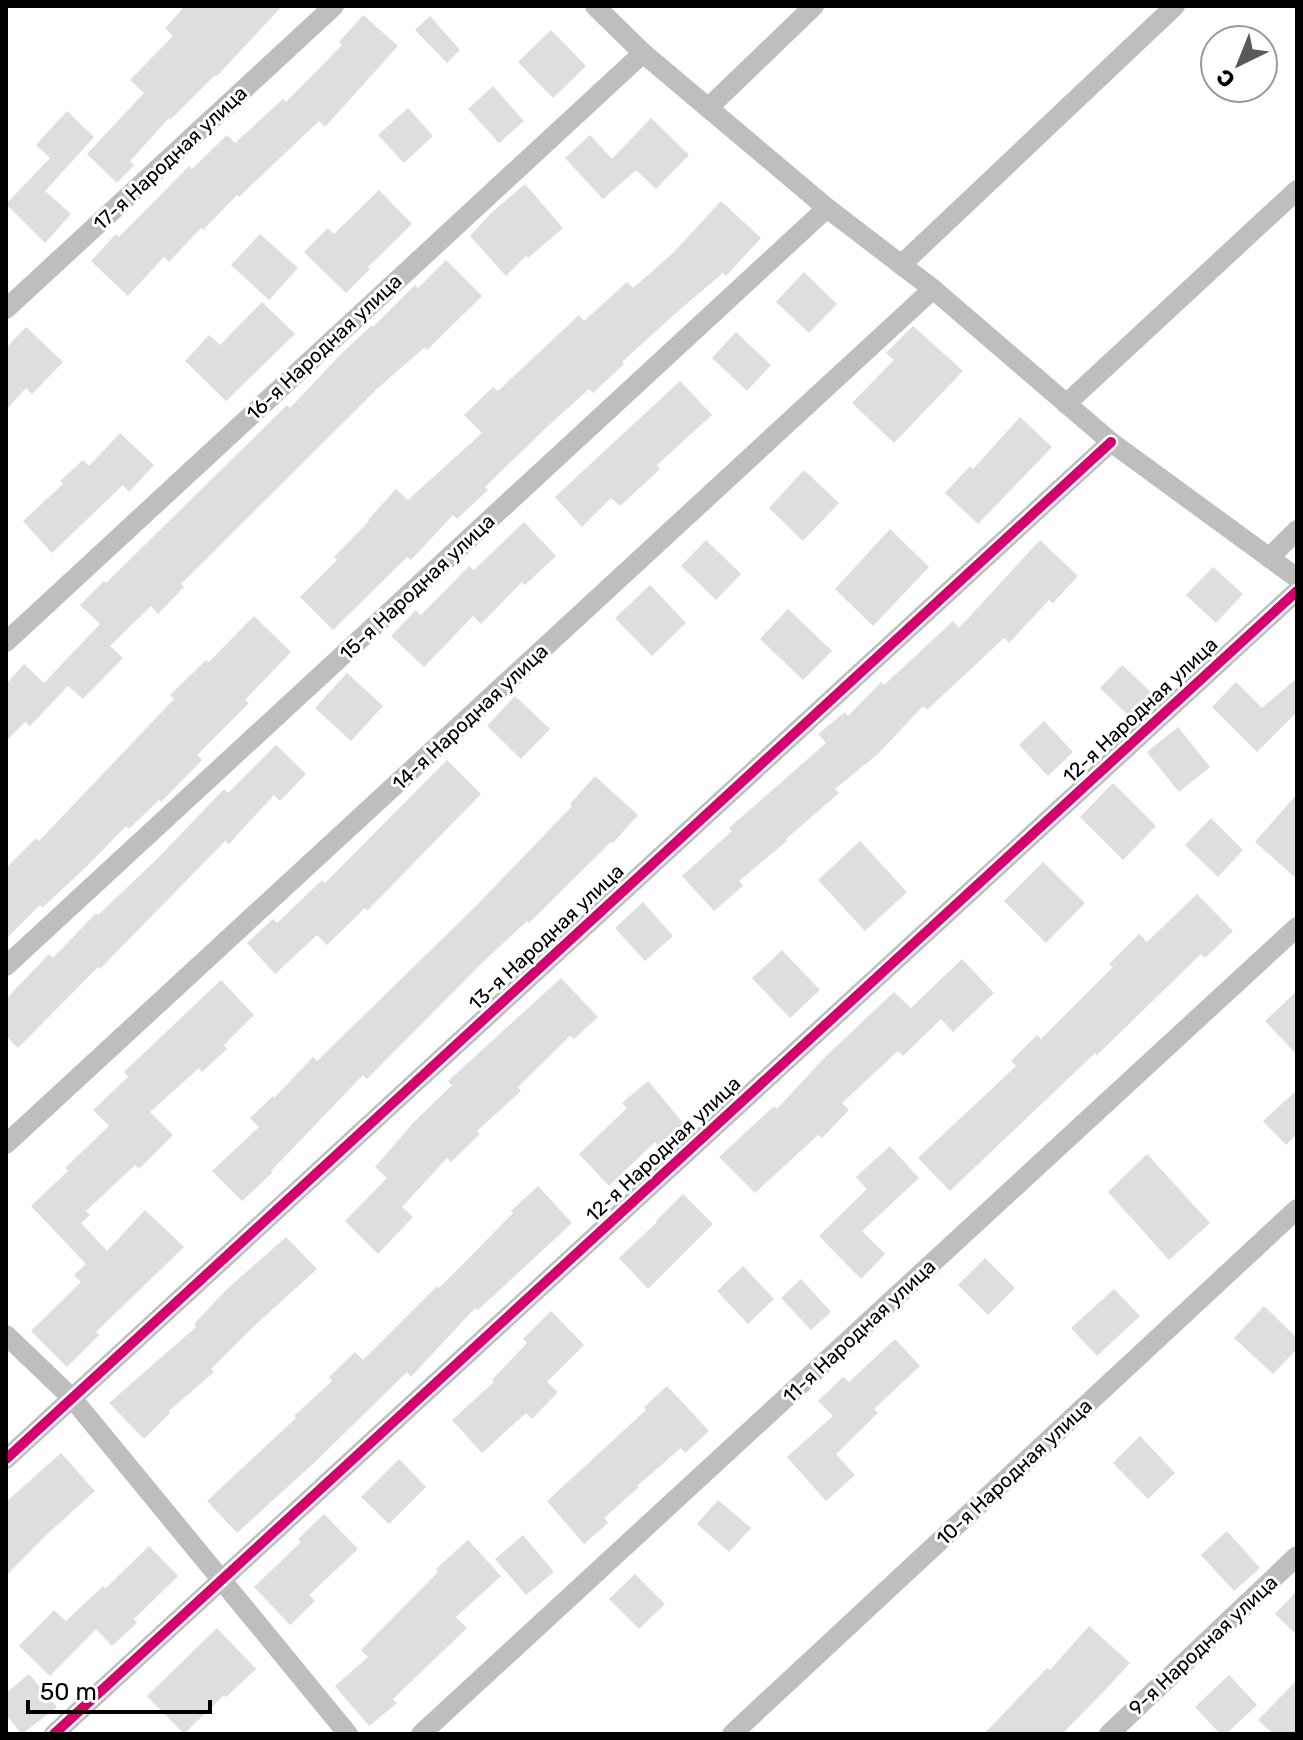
<svg xmlns="http://www.w3.org/2000/svg" width="1303" height="1740" font-family="Rubik,sans-serif">
	<style>
		.building { fill: #dedede }
		.lines { fill: none; stroke-linecap: round; stroke-linejoin: round }
		.minor { stroke: #bebebe; stroke-width: 20 }
		.cycleway-casing { stroke: #fff; stroke-width: 15 }
		.cycleway { stroke: #d6006c; stroke-width: 10 }
		.labels { text-anchor: middle; dominant-baseline: central; stroke-width: 6; stroke-linejoin: round; paint-order: stroke }
		.street-label { font-size: 20px; fill: #000; stroke: #fff }
	</style>
	<rect width="100%" height="100%" fill="#fff"/>
	<g class="building">
		<polygon points="185,6 282,6 217,76 215,75 170,120 169,118 130,161 134,165 117,183 87,154 144,93 130,80 173,36 165,28"/>
		<polygon points="363,15 398,46 325,127 319,121 239,197 237,195 203,230 201,228 169,262 164,257 128,296 91,261 116,234 119,237 189,166 192,169 227,135 235,143 283,99 286,102 342,45 339,42"/>
		<polygon points="430,16 460,50 447,63 415,30"/>
		<polygon points="551,30 586,66 553,98 518,62"/>
		<polygon points="493,86 524,121 499,143 468,109"/>
		<polygon points="408,108 433,136 404,163 378,135"/>
		<polygon points="67,111 94,137 45,191 71,214 45,243 6,204 50,158 36,145"/>
		<polygon points="651,118 689,155 656,189 636,170 603,199 565,158 590,135 612,159"/>
		<polygon points="525,184 563,228 528,258 526,256 506,276 470,236 490,214"/>
		<polygon points="379,190 412,224 368,267 370,269 346,293 304,252 328,228 334,234"/>
		<polygon points="721,201 761,238 726,276 723,273 677,312 622,362 624,364 593,393 589,389 548,426 485,487 488,490 457,519 453,515 411,560 407,557 333,630 300,597 337,560 334,557 369,521 368,520 396,489 408,500 482,433 464,415 493,387 498,391 579,315 584,321 627,282 633,288 674,252"/>
		<polygon points="260,234 298,268 269,300 231,265"/>
		<polygon points="446,260 482,296 427,350 425,347 378,388 181,584 184,587 158,614 151,606 110,646 123,658 83,699 68,686 30,726 25,722 6,741 6,684 24,664 44,683 100,624 80,605 104,581 106,583 287,405 290,408 343,352 372,325 373,327 415,285 418,288"/>
		<polygon points="804,272 837,304 809,333 776,302"/>
		<polygon points="262,302 295,334 226,401 185,361 209,335 220,345"/>
		<polygon points="913,326 963,371 894,443 852,403 894,360 886,353"/>
		<polygon points="26,327 63,362 32,394 26,388 6,410 6,348"/>
		<polygon points="736,332 771,365 747,391 712,358"/>
		<polygon points="680,381 712,415 657,465 660,469 620,506 611,498 582,527 555,497"/>
		<polygon points="1020,417 1052,447 978,524 945,493 970,466 973,469"/>
		<polygon points="120,433 154,465 129,492 123,485 52,553 23,521 63,484 60,481 83,460 89,466"/>
		<polygon points="804,470 839,503 803,541 769,508"/>
		<polygon points="524,522 556,556 525,585 522,582 481,624 473,616 424,667 391,636 416,610 421,615 469,566 474,570"/>
		<polygon points="890,529 929,567 873,626 835,589"/>
		<polygon points="706,540 741,574 716,600 681,566"/>
		<polygon points="1040,540 1078,576 1053,603 1049,600 1009,643 1004,638 927,710 923,706 879,753 835,789 839,793 786,839 787,841 739,881 743,886 714,911 682,876 732,831 729,828 826,743 818,734 845,712 848,716 881,682 884,685 953,621 959,628"/>
		<polygon points="1213,567 1243,594 1216,623 1186,595"/>
		<polygon points="650,585 686,623 652,656 615,618"/>
		<polygon points="788,609 832,651 803,680 760,639"/>
		<polygon points="254,616 291,652 245,700 249,703 197,755 202,760 161,802 159,800 129,829 126,826 85,868 42,908 40,905 6,939 6,868 36,838 39,841 174,699 170,695 206,660 209,662"/>
		<polygon points="1122,665 1151,692 1129,716 1100,688"/>
		<polygon points="347,673 383,706 351,741 315,708"/>
		<polygon points="1297,678 1297,712 1257,752 1212,707 1236,682 1262,708"/>
		<polygon points="515,696 550,729 521,759 487,726"/>
		<polygon points="1044,721 1073,752 1048,776 1019,745"/>
		<polygon points="1178,727 1210,767 1179,792 1147,752"/>
		<polygon points="276,745 306,774 280,801 274,795 229,844 225,841 100,969 98,967 18,1048 6,1036 6,999 49,954 53,958 96,913 98,915 157,859 224,789 228,793"/>
		<polygon points="447,760 481,794 367,911 365,908 327,945 317,935 275,974 247,943 273,919 277,923 322,880 325,883"/>
		<polygon points="595,776 638,815 613,843 611,842 529,923 527,921 484,961 367,1079 363,1075 271,1171 272,1173 242,1201 212,1171 259,1127 250,1118 273,1096 274,1098 313,1057 317,1061 477,905 572,806 570,804"/>
		<polygon points="1113,783 1156,826 1123,860 1080,817"/>
		<polygon points="1297,794 1297,879 1255,842"/>
		<polygon points="1211,818 1243,850 1218,877 1185,845"/>
		<polygon points="860,841 907,892 865,931 818,880"/>
		<polygon points="1043,862 1085,903 1046,943 1004,901"/>
		<polygon points="1197,894 1233,931 1205,958 1201,954 1097,1055 1095,1053 950,1191 918,1158 1016,1066 1011,1061 1037,1035 1041,1039 1113,967 1109,964 1139,934 1147,942"/>
		<polygon points="643,902 673,936 645,961 615,928"/>
		<polygon points="782,950 820,990 790,1018 752,978"/>
		<polygon points="962,959 994,993 953,1032 941,1019 903,1056 898,1051 842,1103 849,1110 822,1138 818,1135 755,1193 719,1157 774,1106 777,1109 826,1056 894,992 911,1008"/>
		<polygon points="561,978 598,1017 574,1039 570,1036 518,1087 521,1091 477,1131 480,1134 451,1162 447,1158 402,1207 413,1217 378,1254 345,1221 387,1178 375,1167 413,1123 452,1085 448,1081"/>
		<polygon points="221,980 254,1015 224,1045 227,1049 202,1072 199,1068 150,1112 173,1135 139,1169 135,1165 86,1211 90,1215 81,1223 107,1251 145,1210 184,1247 96,1332 99,1335 67,1367 31,1331 81,1282 74,1275 86,1264 31,1206 68,1171 65,1168 109,1126 93,1110 128,1077 124,1072"/>
		<polygon points="1297,991 1297,1055 1265,1021"/>
		<polygon points="648,1081 684,1124 658,1145 655,1142 609,1186 579,1154 627,1108 622,1103"/>
		<polygon points="1297,1090 1297,1134 1286,1145 1263,1121"/>
		<polygon points="890,1146 919,1178 862,1231 885,1254 861,1279 819,1236 867,1189 856,1177"/>
		<polygon points="1147,1154 1210,1223 1169,1260 1108,1192"/>
		<polygon points="538,1186 572,1223 478,1310 475,1308 411,1377 407,1372 315,1462 237,1533 207,1501 296,1418 294,1416 332,1381 329,1377 355,1352 363,1360 437,1286 439,1288 474,1253 513,1213 511,1211"/>
		<polygon points="683,1194 713,1224 648,1289 619,1258 657,1222 656,1221"/>
		<polygon points="286,1237 317,1269 251,1329 211,1369 214,1372 169,1411 170,1413 144,1439 109,1403 196,1327 194,1324 227,1289"/>
		<polygon points="985,1258 1015,1288 988,1315 958,1285"/>
		<polygon points="743,1266 774,1299 748,1324 717,1291"/>
		<polygon points="801,1279 831,1312 811,1330 781,1298"/>
		<polygon points="1114,1289 1140,1316 1097,1356 1071,1328"/>
		<polygon points="1264,1306 1297,1338 1297,1349 1273,1374 1234,1338"/>
		<polygon points="551,1311 584,1345 547,1382 558,1392 532,1419 526,1413 482,1453 452,1420 494,1382 492,1380 527,1343 523,1339"/>
		<polygon points="895,1339 920,1366 874,1409 878,1413 836,1454 855,1475 826,1501 787,1457 833,1416 818,1401 843,1377 849,1382"/>
		<polygon points="667,1386 709,1431 685,1453 681,1448 637,1486 639,1487 604,1518 608,1523 584,1544 547,1501 646,1410 644,1407"/>
		<polygon points="1140,1436 1175,1473 1148,1499 1113,1463"/>
		<polygon points="61,1453 95,1491 45,1536 6,1576 6,1502"/>
		<polygon points="399,1459 426,1487 389,1524 361,1497"/>
		<polygon points="718,1500 751,1528 729,1552 697,1524"/>
		<polygon points="324,1514 358,1549 309,1595 315,1601 290,1625 254,1587 301,1542 298,1539"/>
		<polygon points="1227,1531 1260,1568 1234,1591 1201,1555"/>
		<polygon points="523,1535 554,1572 526,1595 495,1559"/>
		<polygon points="468,1540 501,1576 456,1617 467,1628 393,1699 397,1703 369,1726 335,1686 368,1657 361,1650 438,1572 436,1569"/>
		<polygon points="149,1546 178,1576 134,1619 137,1623 112,1646 96,1629 50,1676 19,1646 54,1610 66,1621 103,1586 106,1588"/>
		<polygon points="635,1574 665,1604 639,1629 609,1599"/>
		<polygon points="1297,1591 1297,1635 1275,1614"/>
		<polygon points="1089,1626 1130,1663 1106,1689 1062,1734 984,1734 1047,1668 1050,1670"/>
		<polygon points="217,1628 256,1669 226,1697 224,1695 184,1734 147,1696"/>
		<polygon points="29,1674 57,1707 22,1734 6,1715 6,1693"/>
		<polygon points="1229,1675 1257,1705 1226,1734 1220,1734 1195,1707"/>
		<polygon points="1297,1680 1297,1734 1273,1734 1258,1720"/>
	</g>
	<g class="lines">
		<g class="minor">
			<polyline points="595,6 643,53 827,208 933,289 1111,442 1297,578"/>
			<polyline points="708,108 814,6"/>
			<polyline points="901,265 1175,6"/>
			<polyline points="6,309 334,6"/>
			<polyline points="1066,404 1297,190"/>
			<polyline points="1269,558 1297,530"/>
			<polyline points="6,642 643,53"/>
			<polyline points="6,966 827,208"/>
			<polyline points="6,1144 933,289"/>
			<polyline points="6,1335 72,1398 348,1734"/>
			<polyline points="6,1459 1111,442"/>
			<polyline points="54,1734 1297,591"/>
			<polyline points="421,1734 1297,927"/>
			<polyline points="732,1734 1297,1209"/>
			<polyline points="1109,1734 1297,1556"/>
		</g>
		<g class="cycleway-casing">
			<g id="cycleway">
				<polyline points="6,1459 1111,442"/>
				<polyline points="54,1734 1297,591"/>
			</g>
		</g>
		<use href="#cycleway" class="cycleway"/>
	</g>
	<g class="labels">
		<g class="street-label">
			<text transform="translate(170 158) rotate(-43)">17-я Народная улица</text>
			<text transform="translate(324 347) rotate(-43)">16-я Народная улица</text>
			<text transform="translate(417 587) rotate(-43)">15-я Народная улица</text>
			<text transform="translate(1140 710) rotate(-43)">12-я Народная улица</text>
			<text transform="translate(470 717) rotate(-43)">14-я Народная улица</text>
			<text transform="translate(546 937) rotate(-43)">13-я Народная улица</text>
			<text transform="translate(663 1149) rotate(-43)">12-я Народная улица</text>
			<text transform="translate(859 1331) rotate(-43)">11-я Народная улица</text>
			<text transform="translate(1014 1472) rotate(-43)">10-я Народная улица</text>
			<text transform="translate(1203 1645) rotate(-43)">9-я Народная улица</text>
		</g>
	</g>
	<rect width="1303" height="1740" fill="none" stroke="#000000" stroke-width="16"/>
	<g transform="translate(1239 64) rotate(223)"><circle r="38" fill="#ffffff" stroke="#999999" stroke-width="2"/>
	<path d="M0-6L14 30L0 20L-14 30Z" fill="#595959"/>
	<text y="-12" font-size="22" font-weight="bold" text-anchor="middle" fill="#000000">С</text>
	</g>
	<path d="M28 1700v12h182v-12" fill="none" stroke="#000000" stroke-width="4"/>
	<text x="40" y="1700" font-size="24" fill="#000000" stroke="#ffffff" stroke-width="6" paint-order="stroke">50 m</text>
</svg>
